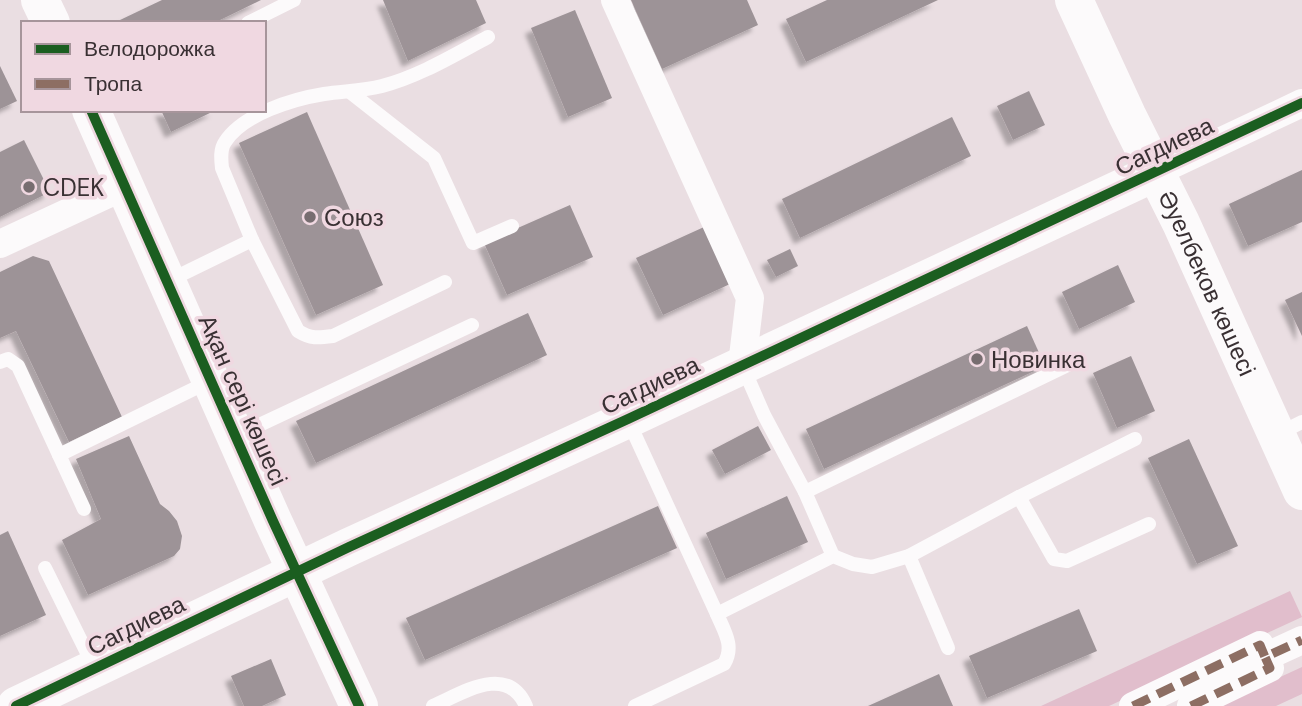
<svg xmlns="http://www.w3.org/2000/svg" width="1302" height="706" font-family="'DM Sans',sans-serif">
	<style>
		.green { fill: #e1becc }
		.building { fill: #9d9397; filter: url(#shadow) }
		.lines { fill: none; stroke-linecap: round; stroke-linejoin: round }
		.lane { stroke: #fcfafb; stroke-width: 14 }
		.street { stroke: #fcfafb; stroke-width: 28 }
		.secondary { stroke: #fcfafb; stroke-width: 38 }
		.quiet { stroke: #8d6e63; stroke-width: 9; stroke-dasharray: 18 9; stroke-linecap: butt }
		.cycleway-casing { stroke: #f0d8e1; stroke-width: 15 }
		.cycleway { stroke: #1b5e20; stroke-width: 10 }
		.poi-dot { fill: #776d70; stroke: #f0d8e1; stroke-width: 2.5 }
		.labels { text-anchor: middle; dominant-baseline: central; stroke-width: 7; stroke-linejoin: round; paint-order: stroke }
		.street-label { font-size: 24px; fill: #393033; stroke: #f0d8e1 }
		.poi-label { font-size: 24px; fill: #393033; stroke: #f0d8e1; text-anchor: start }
	</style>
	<defs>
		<filter id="shadow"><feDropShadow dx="-6" dy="6" stdDeviation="2" flood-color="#0004"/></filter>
	</defs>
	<rect width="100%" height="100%" fill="#eadee2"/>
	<g class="green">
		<polygon points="1290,591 1302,617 1109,706 1041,706"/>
		<polygon points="1302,667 1302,694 1276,706 1218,706"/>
	</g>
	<g class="building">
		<polygon points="162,0 261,0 214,23 122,23 120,20"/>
		<polygon points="383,0 476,0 486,23 408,61"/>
		<polygon points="631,0 747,0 758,25 662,69"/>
		<polygon points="827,0 938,0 806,62 786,19"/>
		<polygon points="575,10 612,98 568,117 531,28"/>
		<polygon points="0,66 17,101 0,109"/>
		<polygon points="1029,91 1045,125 1013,140 997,106"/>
		<polygon points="161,110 216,110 171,132"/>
		<polygon points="307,112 383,285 316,315 239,143"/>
		<polygon points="952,117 971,156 800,238 782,199"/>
		<polygon points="24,140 50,192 0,217 0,152"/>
		<polygon points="1302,170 1302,222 1248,246 1229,204"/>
		<polygon points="570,205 593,257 507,295 484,243"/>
		<polygon points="704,227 730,284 663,315 636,258"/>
		<polygon points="790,249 798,266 776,277 767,260"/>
		<polygon points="33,256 49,261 122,417 69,442 16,331 0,338 0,272"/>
		<polygon points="1118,265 1135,302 1079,329 1062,292"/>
		<polygon points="1302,292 1302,336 1285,300"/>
		<polygon points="528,313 547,355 316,463 296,421"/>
		<polygon points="1027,326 1045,366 824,469 806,429"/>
		<polygon points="1131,356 1155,411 1117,428 1093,373"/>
		<polygon points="758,426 771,450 725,474 712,450"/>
		<polygon points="129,436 160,504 169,511 177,521 182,536 180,549 174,556 88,595 62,540 101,519 76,459"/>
		<polygon points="1189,439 1238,546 1197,564 1148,458"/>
		<polygon points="787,496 808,542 726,579 706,533"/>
		<polygon points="658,506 677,548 425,660 406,618"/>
		<polygon points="8,531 46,615 0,636 0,535"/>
		<polygon points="1079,609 1097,651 987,698 969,656"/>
		<polygon points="271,659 286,695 262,706 244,706 231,676"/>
		<polygon points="939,674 953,706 868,706"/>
	</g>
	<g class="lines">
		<g class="lane">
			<polyline points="248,23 294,0"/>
			<polyline points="350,92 434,158 473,243 512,226"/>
			<path d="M252 240 222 168C221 159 220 149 225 142 243 114 293 99 324 94 343 91 363 91 382 86 420 76 454 55 488 37"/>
			<path d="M168 281 252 240 298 331C311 339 318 338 333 336L445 282"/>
			<polyline points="0,362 8,359 18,366 84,509"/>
			<polyline points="743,367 764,415 805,492 833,556"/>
			<polyline points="628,420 717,614"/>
			<polyline points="1278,434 1302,422"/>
			<polyline points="236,436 472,325"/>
			<polyline points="59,455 210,381"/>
			<polyline points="805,492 1074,362"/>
			<polyline points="1019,497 1054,559 1067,561 1149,524"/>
			<polyline points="909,556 948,648"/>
			<polyline points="45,568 94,667"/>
			<path d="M433 706C463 693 507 663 526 706"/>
			<path d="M635 706 724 664C735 646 724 631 717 614L833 556 853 564 872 567 909 556 1019 497 1135 439"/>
		</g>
		<g class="street">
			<polyline points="615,0 750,298 742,365"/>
			<polyline points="1156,172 1302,103"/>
			<polyline points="0,244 125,186"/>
			<polyline points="1133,706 1260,645 1265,657"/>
			<polyline points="1191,706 1270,668 1265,657 1302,640"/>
		</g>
		<g class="secondary">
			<polyline points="40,0 51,23"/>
			<path id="s1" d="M1074 0 1127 115 1181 223 1302 491"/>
			<polyline points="91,110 273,521 359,706"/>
			<polyline points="16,706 349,547 628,419 1156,172"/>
		</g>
		<g class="quiet">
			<polyline points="1133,706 1260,645 1265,657"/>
			<polyline points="1191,706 1270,668 1265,657 1302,640"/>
		</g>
		<g class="cycleway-casing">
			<g id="cycleway">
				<polyline points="91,110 273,521 359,706"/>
				<polyline points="16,706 349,547 628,419 1302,103"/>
			</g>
		</g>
		<use href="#cycleway" class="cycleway"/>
	</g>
	<g class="poi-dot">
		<circle cx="29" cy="187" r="7"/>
		<circle cx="310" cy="217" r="7"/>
		<circle cx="977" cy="359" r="7"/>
	</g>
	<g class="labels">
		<g class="street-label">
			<text transform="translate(1164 146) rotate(-25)">Сагдиева</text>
			<text stroke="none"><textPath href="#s1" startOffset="313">Әуелбеков көшесі</textPath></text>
			<text transform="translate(650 385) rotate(-25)">Сагдиева</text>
			<text transform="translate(243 400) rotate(66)">Ақан сері көшесі</text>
			<text transform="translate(136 625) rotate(-26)">Сагдиева</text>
		</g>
		<g class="poi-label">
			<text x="43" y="187">CDEK</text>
			<text x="324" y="217">Союз</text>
			<text x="991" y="359">Новинка</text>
		</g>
	</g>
	<rect x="21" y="21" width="245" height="91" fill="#f0d8e1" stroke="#a7959b" stroke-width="2"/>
	<rect x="35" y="44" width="35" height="10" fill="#1b5e20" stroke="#a7959b" stroke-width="2"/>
	<text x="84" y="56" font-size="21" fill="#393033">Велодорожка</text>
	<rect x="35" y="79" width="35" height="10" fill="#8d6e63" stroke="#a7959b" stroke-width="2"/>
	<text x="84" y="91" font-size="21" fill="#393033">Тропа</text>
</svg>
